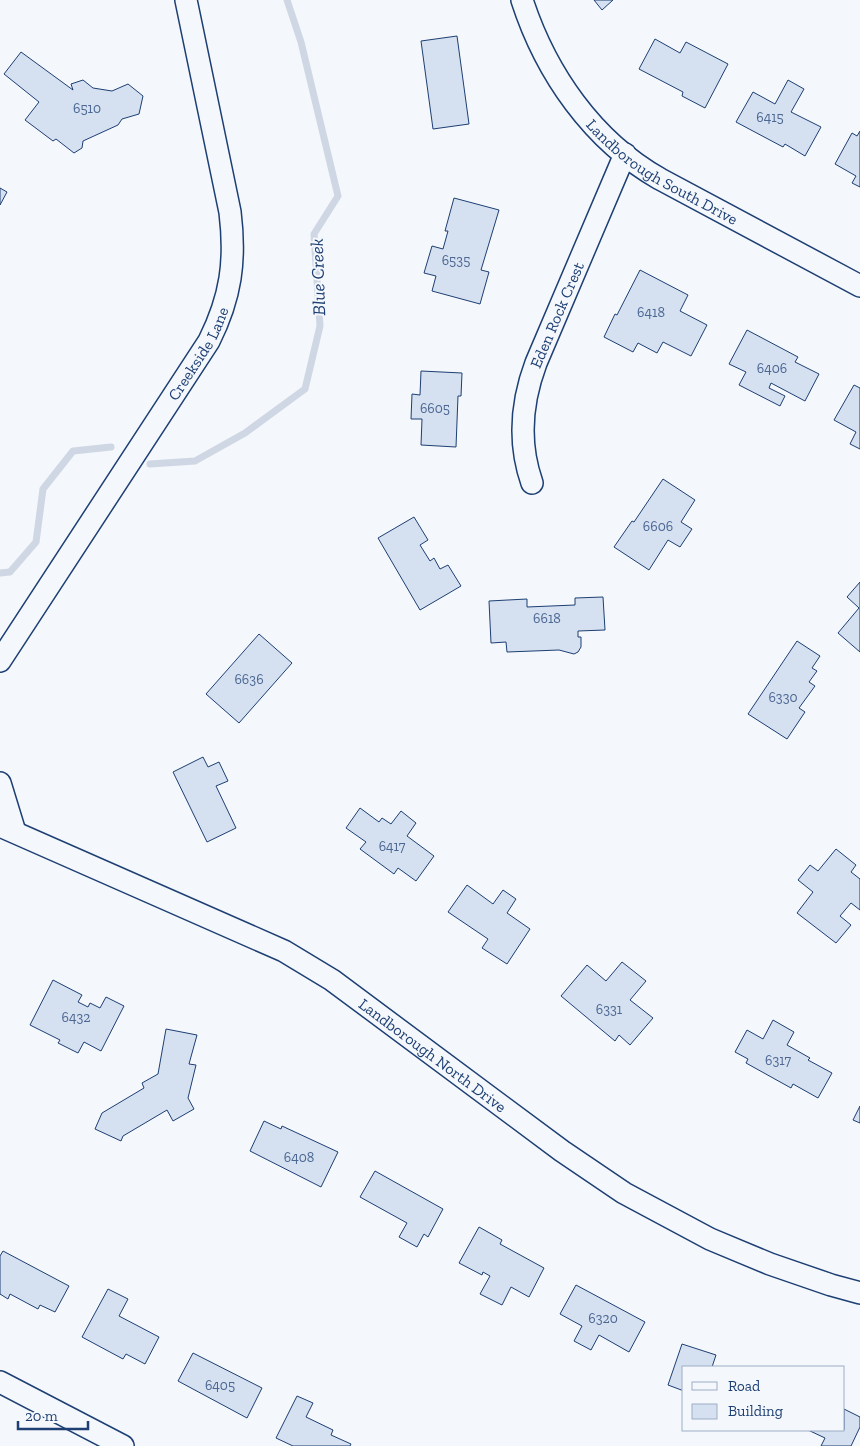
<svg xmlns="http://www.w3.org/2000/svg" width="860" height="1446" font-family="'Zilla Slab',serif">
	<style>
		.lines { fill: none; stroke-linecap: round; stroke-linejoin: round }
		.stream { stroke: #cfd7e4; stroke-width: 7 }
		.building { fill: #d5e0f0; stroke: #1d3f73 }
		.minor-casing { stroke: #1d3f73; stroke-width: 24 }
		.minor { stroke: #f4f7fb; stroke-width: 21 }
		.labels { text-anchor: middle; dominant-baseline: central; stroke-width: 4; stroke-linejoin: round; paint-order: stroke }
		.number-label { font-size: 14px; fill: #4b6792 }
		.street-label { font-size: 16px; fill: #1d3f73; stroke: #f4f7fb }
		.water-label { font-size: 18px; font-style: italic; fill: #1d3f73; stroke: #f4f7fb }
	</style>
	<rect width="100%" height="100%" fill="#f4f7fb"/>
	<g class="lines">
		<g class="stream">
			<polyline points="150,464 195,461 245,433 305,389 320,326 314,234 338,196 301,42 287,0"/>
			<polyline points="0,573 10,572 36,542 43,489 73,451 111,447"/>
		</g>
	</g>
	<g class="building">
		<polygon points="594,0 613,0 602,10"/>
		<polygon points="457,36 469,124 433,129 421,41"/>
		<polygon points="655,39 680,53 686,42 728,64 705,108 682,96 683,92 639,69"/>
		<polygon points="21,52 73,90 71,84 83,80 93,88 112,91 128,84 143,96 139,114 122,119 118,125 83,141 82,148 74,153 56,139 53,141 25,120 39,102 4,74"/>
		<polygon points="788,80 804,89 791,112 821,127 805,156 785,144 783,147 736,122 753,92 775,104"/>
		<polygon points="860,131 860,187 852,183 856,176 835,164 852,133 857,136"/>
		<polygon points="0,188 7,192 0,205"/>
		<polygon points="454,198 499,210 481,270 489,272 480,304 432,291 436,276 424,273 432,246 443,249 448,231 445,231"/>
		<polygon points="640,270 688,295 680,311 707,325 691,356 663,342 657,353 638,343 633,352 604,337 615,314 617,315"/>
		<polygon points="747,330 798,357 795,362 819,374 805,401 771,383 769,388 785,396 780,406 739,385 746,372 729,364"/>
		<polygon points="421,371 462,373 461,396 458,396 456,447 421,445 422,419 411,419 412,394 420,395"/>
		<polygon points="854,385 860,388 860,449 850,444 856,432 834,420"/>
		<polygon points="663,479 695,500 681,522 692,529 680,547 668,540 649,570 614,547 632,521 634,522"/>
		<polygon points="414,517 428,540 420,545 430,561 434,558 440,569 448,565 461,586 420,610 378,538"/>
		<polygon points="860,582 860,652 838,633 859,608 847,597"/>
		<polygon points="603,597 605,630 578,631 578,637 581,637 581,647 578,652 574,654 559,650 507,652 506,642 491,643 489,601 527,599 527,607 575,605 575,598"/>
		<polygon points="259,634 292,663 239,723 206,694"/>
		<polygon points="797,641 820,656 812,668 817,671 809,682 815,686 799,708 805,712 787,739 748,714"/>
		<polygon points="203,757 208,767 219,762 228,781 216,786 236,828 207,842 173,772"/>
		<polygon points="360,808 379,822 382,818 391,824 401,811 416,823 407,836 434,856 416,881 398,868 394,874 360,849 366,842 346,828"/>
		<polygon points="836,849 856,865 851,872 860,879 860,910 851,903 840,916 851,925 836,943 797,913 813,892 798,880 810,865 818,871"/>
		<polygon points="467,885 493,904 503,890 516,899 507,913 530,929 507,964 482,948 488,939 448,912"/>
		<polygon points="622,962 646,981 630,1000 653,1018 630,1045 619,1035 615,1041 561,996 587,965 606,981"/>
		<polygon points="53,980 82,995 78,1002 88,1007 90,1003 100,1008 106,997 124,1006 101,1051 84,1042 78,1053 58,1043 60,1040 30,1025"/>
		<polygon points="773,1020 794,1032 787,1045 810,1058 808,1060 832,1073 818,1098 793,1084 791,1088 746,1063 748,1059 735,1052 747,1030 763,1039"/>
		<polygon points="166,1029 197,1035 189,1064 196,1065 188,1098 194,1109 173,1121 167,1110 123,1136 121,1141 95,1129 102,1113 144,1088 142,1083 158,1074"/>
		<polygon points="860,1106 860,1123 853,1120"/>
		<polygon points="264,1121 281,1129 282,1126 338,1152 321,1187 250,1151"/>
		<polygon points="375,1171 443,1209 428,1237 424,1234 417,1247 399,1237 407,1223 360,1197"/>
		<polygon points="479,1227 502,1240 500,1244 544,1268 529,1297 511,1287 502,1305 480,1294 490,1276 483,1272 482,1275 459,1263"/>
		<polygon points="3,1251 69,1286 55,1312 40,1305 38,1309 10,1294 8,1299 0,1294 0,1256"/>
		<polygon points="576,1285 645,1322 629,1352 599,1335 591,1350 574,1341 582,1326 560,1314"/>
		<polygon points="108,1289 128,1299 119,1316 159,1337 145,1364 126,1354 123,1359 82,1337"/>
		<polygon points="682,1344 716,1355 712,1367 684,1367 684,1391 668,1385"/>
		<polygon points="193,1353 262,1388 247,1418 178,1381"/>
		<polygon points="297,1396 313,1403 306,1417 333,1430 331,1435 351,1444 350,1446 293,1446 276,1438"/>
		<polygon points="844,1409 860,1417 860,1427 851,1446 821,1446 825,1438 808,1430 844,1430"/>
	</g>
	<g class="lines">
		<g class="minor-casing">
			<g id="minor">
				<path id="s1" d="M522 0C546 74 593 141 660 179L860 286"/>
				<path id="s2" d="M532 483C518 443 521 403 536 363L625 154"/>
				<path id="s3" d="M0 661 209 341C231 297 236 261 230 212L186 0"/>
				<polyline points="0,783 15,832"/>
				<path id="s4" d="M0 826 284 951 332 980 562 1151 624 1193 710 1239 770 1264 831 1285 860 1293"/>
				<polyline points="0,1382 123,1446"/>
			</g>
		</g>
		<use href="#minor" class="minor"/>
	</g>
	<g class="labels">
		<g class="number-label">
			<text x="87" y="108">6510</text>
			<text x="770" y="117">6415</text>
			<text x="456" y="260">6535</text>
			<text x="651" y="312">6418</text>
			<text x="772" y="368">6406</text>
			<text x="435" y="408">6605</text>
			<text x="658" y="526">6606</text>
			<text x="547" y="618">6618</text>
			<text x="249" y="679">6636</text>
			<text x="783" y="697">6330</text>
			<text x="392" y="846">6417</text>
			<text x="609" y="1009">6331</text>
			<text x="76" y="1017">6432</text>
			<text x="778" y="1060">6317</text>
			<text x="299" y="1157">6408</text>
			<text x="603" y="1318">6320</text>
			<text x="220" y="1385">6405</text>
		</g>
		<g class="street-label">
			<text stroke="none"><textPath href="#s1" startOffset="229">Landborough South Drive</textPath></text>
			<text stroke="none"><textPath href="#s2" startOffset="175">Eden Rock Crest</textPath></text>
			<text stroke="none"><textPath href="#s3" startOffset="366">Creekside Lane</textPath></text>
			<text stroke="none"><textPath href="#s4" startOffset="492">Landborough North Drive</textPath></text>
		</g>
		<g class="water-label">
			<text transform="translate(318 277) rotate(-92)">Blue Creek</text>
		</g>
	</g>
	<rect x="682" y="1366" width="162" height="65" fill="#f4f7fb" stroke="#9eadc5"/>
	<rect x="692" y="1382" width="25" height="8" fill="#f4f7fb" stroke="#9eadc5"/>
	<text x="728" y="1391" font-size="15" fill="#1d3f73">Road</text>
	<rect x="692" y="1404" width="25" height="15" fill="#d5e0f0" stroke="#9eadc5"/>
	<text x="728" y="1416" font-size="15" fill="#1d3f73">Building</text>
	<path d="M18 1421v8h70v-8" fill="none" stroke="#1d3f73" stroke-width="2.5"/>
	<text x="25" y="1421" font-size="15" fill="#1d3f73" stroke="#f4f7fb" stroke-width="4" paint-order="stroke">20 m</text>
</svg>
